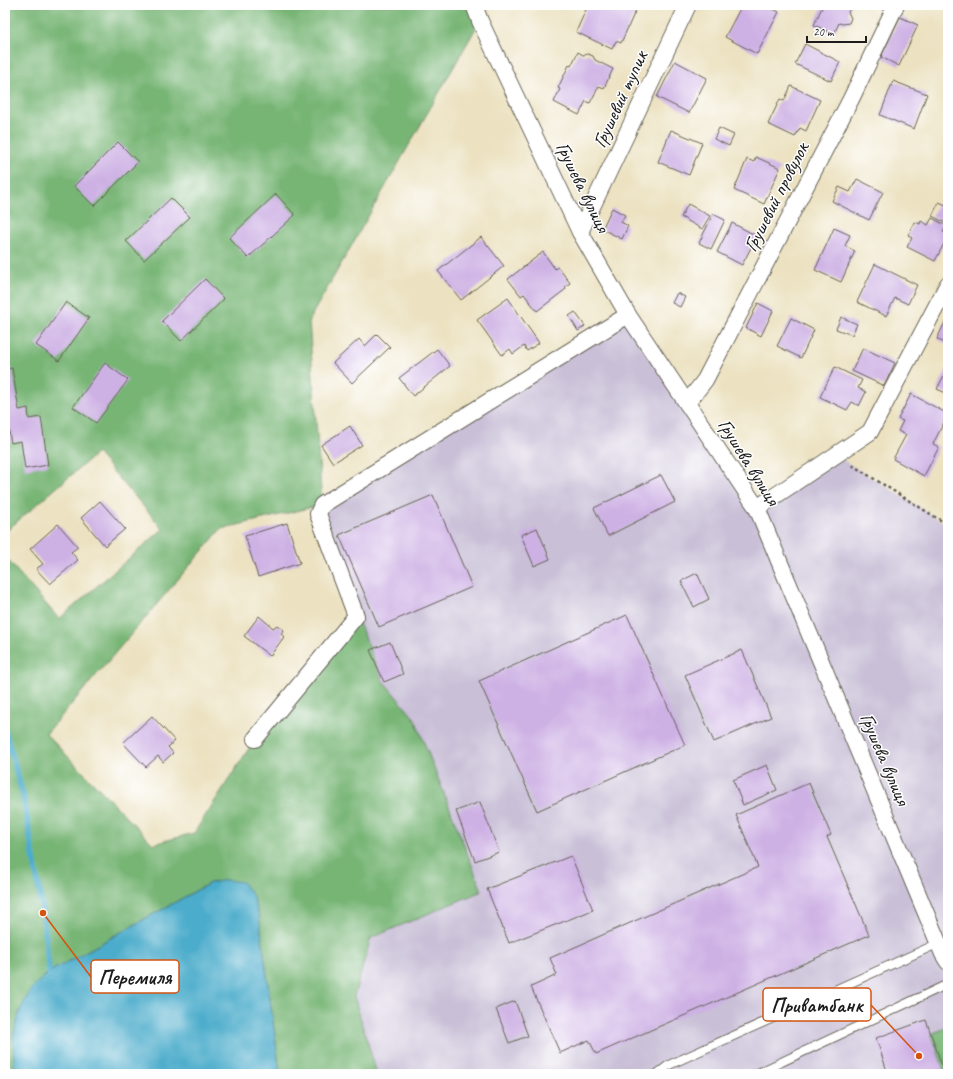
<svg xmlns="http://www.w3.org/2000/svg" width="953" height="1079" font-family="Caveat,sans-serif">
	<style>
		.industrial { fill: #c9bfd7 }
		.forest { fill: #77b575; stroke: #4a6848 }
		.water { fill: #4caccb; stroke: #346474 }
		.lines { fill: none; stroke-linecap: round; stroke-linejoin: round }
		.stream { stroke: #4caccb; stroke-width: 6 }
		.building { fill: #cdb1e4 }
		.service-casing { stroke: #656156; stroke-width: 10 }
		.minor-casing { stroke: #656156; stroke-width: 18 }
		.path { stroke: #656156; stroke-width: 2.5; stroke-dasharray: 3 3; stroke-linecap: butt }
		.service { stroke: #fff; stroke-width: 8 }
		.minor { stroke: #fff; stroke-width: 16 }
		.labels { text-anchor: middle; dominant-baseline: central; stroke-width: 3; stroke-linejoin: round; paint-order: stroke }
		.street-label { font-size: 20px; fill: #1c1c1c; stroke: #fff }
		.leader { fill: none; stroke: #d4530e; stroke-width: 1.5 }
		.callout-dot { fill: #d4530e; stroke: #fff; stroke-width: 1.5 }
		.callout { fill: #fff; stroke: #d4530e; stroke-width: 1.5 }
		.callout-label { font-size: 21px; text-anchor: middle; font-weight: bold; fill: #1c1c1c }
	</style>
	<rect width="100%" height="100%" fill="#fff"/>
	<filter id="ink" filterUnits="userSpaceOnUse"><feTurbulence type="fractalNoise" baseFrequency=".025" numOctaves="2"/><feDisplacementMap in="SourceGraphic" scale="8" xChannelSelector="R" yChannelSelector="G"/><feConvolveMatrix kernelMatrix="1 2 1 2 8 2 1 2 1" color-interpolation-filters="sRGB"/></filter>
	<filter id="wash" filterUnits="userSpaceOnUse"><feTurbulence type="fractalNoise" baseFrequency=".012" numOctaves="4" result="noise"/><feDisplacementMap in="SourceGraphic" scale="16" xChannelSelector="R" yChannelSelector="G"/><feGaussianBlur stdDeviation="0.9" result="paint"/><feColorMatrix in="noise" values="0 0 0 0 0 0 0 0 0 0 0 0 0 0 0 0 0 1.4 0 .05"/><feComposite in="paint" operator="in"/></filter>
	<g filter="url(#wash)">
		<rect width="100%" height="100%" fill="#ece2c1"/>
		<polygon class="industrial" points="628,315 757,508 835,455 948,525 948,912 943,954 948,962 948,1027 931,1035 945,1074 377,1074 354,996 371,938 482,891 415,719 384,682 356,616 322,505"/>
		<g class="forest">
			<polygon points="5,5 474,5 480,21 309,320 322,505 221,529 46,734 153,844 194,833 255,739 356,616 384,682 415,719 482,891 371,938 354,996 377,1074 280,1074 259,916 226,880 210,883 49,972 14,1065 17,1074 5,1074 5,557 59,619 163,529 97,453 5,532"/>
			<polygon points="948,1027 948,1074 945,1074 931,1034"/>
		</g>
		<polygon class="water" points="226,880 242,882 252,894 259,916 280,1074 17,1074 14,1065 13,1036 20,1010 31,989 49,972 210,883"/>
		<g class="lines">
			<polyline class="stream" points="5,731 23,795 43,913 49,972 52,979"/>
		</g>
		<g id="blocks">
			<g class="building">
				<polygon points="588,5 638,5 621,43 616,41 612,49 576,32"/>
				<polygon points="742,5 766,5 779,12 757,54 725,37"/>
				<polygon points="823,5 852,5 848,12 851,18 849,23 843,24 839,23 834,34 814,25"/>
				<polygon points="900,17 918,25 899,66 881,57"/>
				<polygon points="805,44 840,62 831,81 795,64"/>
				<polygon points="578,52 583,55 588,54 593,56 595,60 613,69 604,88 599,86 590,103 586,101 579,115 554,102 560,89 558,88 569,65 571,66"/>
				<polygon points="675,61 707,78 689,113 657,97"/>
				<polygon points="893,81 927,94 914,129 880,115"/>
				<polygon points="791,86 820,100 806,131 800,128 795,137 768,124 780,99 784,101"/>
				<polygon points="719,128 734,135 729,146 714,139"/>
				<polygon points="671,130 702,143 689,175 658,162"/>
				<polygon points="118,142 138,162 94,206 74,186"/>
				<polygon points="756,157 780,168 764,204 734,190 747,159 754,162"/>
				<polygon points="857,179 883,192 869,220 832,201 839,187 850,192"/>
				<polygon points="276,194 295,215 248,258 229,238"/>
				<polygon points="171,198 190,217 144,260 126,241"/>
				<polygon points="939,202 948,206 948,224 932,216"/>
				<polygon points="688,204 710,216 702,229 681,217"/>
				<polygon points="612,208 625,215 621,222 628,226 622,239 602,229"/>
				<polygon points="713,214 725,220 711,249 699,243"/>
				<polygon points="932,218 947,226 943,232 948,234 948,236 935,261 907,247 912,238 908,235 915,222 920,224 921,221 928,225"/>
				<polygon points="732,223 757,236 742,265 717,252"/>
				<polygon points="834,228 850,235 845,246 855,251 841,282 815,270"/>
				<polygon points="481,237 504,266 461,300 438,271"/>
				<polygon points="543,252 555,269 558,267 570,283 565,287 566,289 537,311 524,294 521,296 508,279"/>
				<polygon points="875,264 917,285 908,304 895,298 886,316 857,302"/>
				<polygon points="205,279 224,299 181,341 162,321"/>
				<polygon points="677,293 685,297 680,307 672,303"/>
				<polygon points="508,298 539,343 527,351 524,346 513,354 510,349 502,355 477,320"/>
				<polygon points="66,302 89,318 59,361 36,345"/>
				<polygon points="758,303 773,311 761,336 746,328"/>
				<polygon points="575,312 585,326 578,331 569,316"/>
				<polygon points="841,317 857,324 852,335 836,329"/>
				<polygon points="791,318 814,330 801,358 777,346"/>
				<polygon points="945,322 948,324 948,345 937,339"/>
				<polygon points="377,334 390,347 352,383 333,363 359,339 365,346"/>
				<polygon points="863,348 895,363 884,386 852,371"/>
				<polygon points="437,349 450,366 413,396 399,378"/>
				<polygon points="105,363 128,380 96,423 73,407"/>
				<polygon points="835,367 862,380 858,388 866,392 859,406 852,402 847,410 820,397"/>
				<polygon points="12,368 19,410 28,408 29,419 41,417 48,465 25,469 21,441 11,443 6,415 5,415 5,369"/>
				<polygon points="948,368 948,394 937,389"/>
				<polygon points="911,394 948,414 933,444 939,447 924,476 893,459 906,435 898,431 903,421 898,419"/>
				<polygon points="350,426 362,445 333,463 321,445"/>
				<polygon points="661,475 675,502 608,536 594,508"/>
				<polygon points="433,495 472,587 379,627 339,535"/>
				<polygon points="100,501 125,529 105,546 81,518"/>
				<polygon points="287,523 300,563 258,577 245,536"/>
				<polygon points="58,524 78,547 71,552 78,560 50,584 36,569 43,564 30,549"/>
				<polygon points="537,528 550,559 534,566 521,535"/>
				<polygon points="697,573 709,599 694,607 681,581"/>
				<polygon points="627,615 685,745 537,811 479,681"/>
				<polygon points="259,616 273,628 277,625 284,630 281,634 284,637 270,656 244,636"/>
				<polygon points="390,642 403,674 384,682 370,650"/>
				<polygon points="742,650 771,717 714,742 685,675"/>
				<polygon points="152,716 175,741 168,747 173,753 163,762 158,756 146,767 123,743"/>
				<polygon points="767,765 777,790 743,805 733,780"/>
				<polygon points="809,783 831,835 827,837 869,935 596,1054 589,1040 560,1053 531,987 557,975 550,958 758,867 736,815"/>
				<polygon points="480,802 499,852 475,861 456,811"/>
				<polygon points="571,856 593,910 509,943 487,889"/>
				<polygon points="515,1001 528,1036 509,1043 496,1009"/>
				<polygon points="926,1020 945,1074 888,1074 876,1038"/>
			</g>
		</g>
	</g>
	<g filter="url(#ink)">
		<use href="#blocks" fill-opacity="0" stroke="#656156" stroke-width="1"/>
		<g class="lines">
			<g class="service-casing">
				<g id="service">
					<polyline points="657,1074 669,1065 939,943"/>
					<polyline points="756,1074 948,984"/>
				</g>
			</g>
			<g class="minor-casing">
				<g id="minor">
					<polyline points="474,5 480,21 580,232 628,315 757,508 943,954 948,962"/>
					<polyline points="580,232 688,5"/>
					<polyline points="687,403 705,380 851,99 896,5"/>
					<polyline points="757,508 870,432 948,284"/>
					<polyline points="255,739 356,616 318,514 322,505 628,315"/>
				</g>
			</g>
			<polyline class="path" points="852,465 948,525"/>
			<use href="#service" class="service"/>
			<use href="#minor" class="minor"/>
		</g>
	</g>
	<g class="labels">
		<g class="street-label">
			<text transform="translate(620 99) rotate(-65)">Грушевий тупик</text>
			<text transform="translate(583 187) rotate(64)">Грушева вулиця</text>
			<text transform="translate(776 197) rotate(-63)">Грушевий провулок</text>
			<text transform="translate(749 462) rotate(58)">Грушева вулиця</text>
			<text transform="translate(885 759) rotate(67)">Грушева вулиця</text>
		</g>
	</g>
	<path class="leader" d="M43 913L91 977M919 1056L871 1005"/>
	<g class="callout-dot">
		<circle cx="43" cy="913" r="4"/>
		<circle cx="919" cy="1056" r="4"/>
	</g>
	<g class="callout">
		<rect x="91" y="960" width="88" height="33" rx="4"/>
		<rect x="763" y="988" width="108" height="33" rx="4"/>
	</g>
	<g class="callout-label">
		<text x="135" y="984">Перемиля</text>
		<text x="817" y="1012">Приватбанк</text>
	</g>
	<rect width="953" height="1079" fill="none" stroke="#fff" stroke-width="20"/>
	<path d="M807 36v6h59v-6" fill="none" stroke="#1c1c1c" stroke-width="2"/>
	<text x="813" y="36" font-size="12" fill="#1c1c1c" stroke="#ffffff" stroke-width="3" paint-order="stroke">20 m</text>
</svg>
